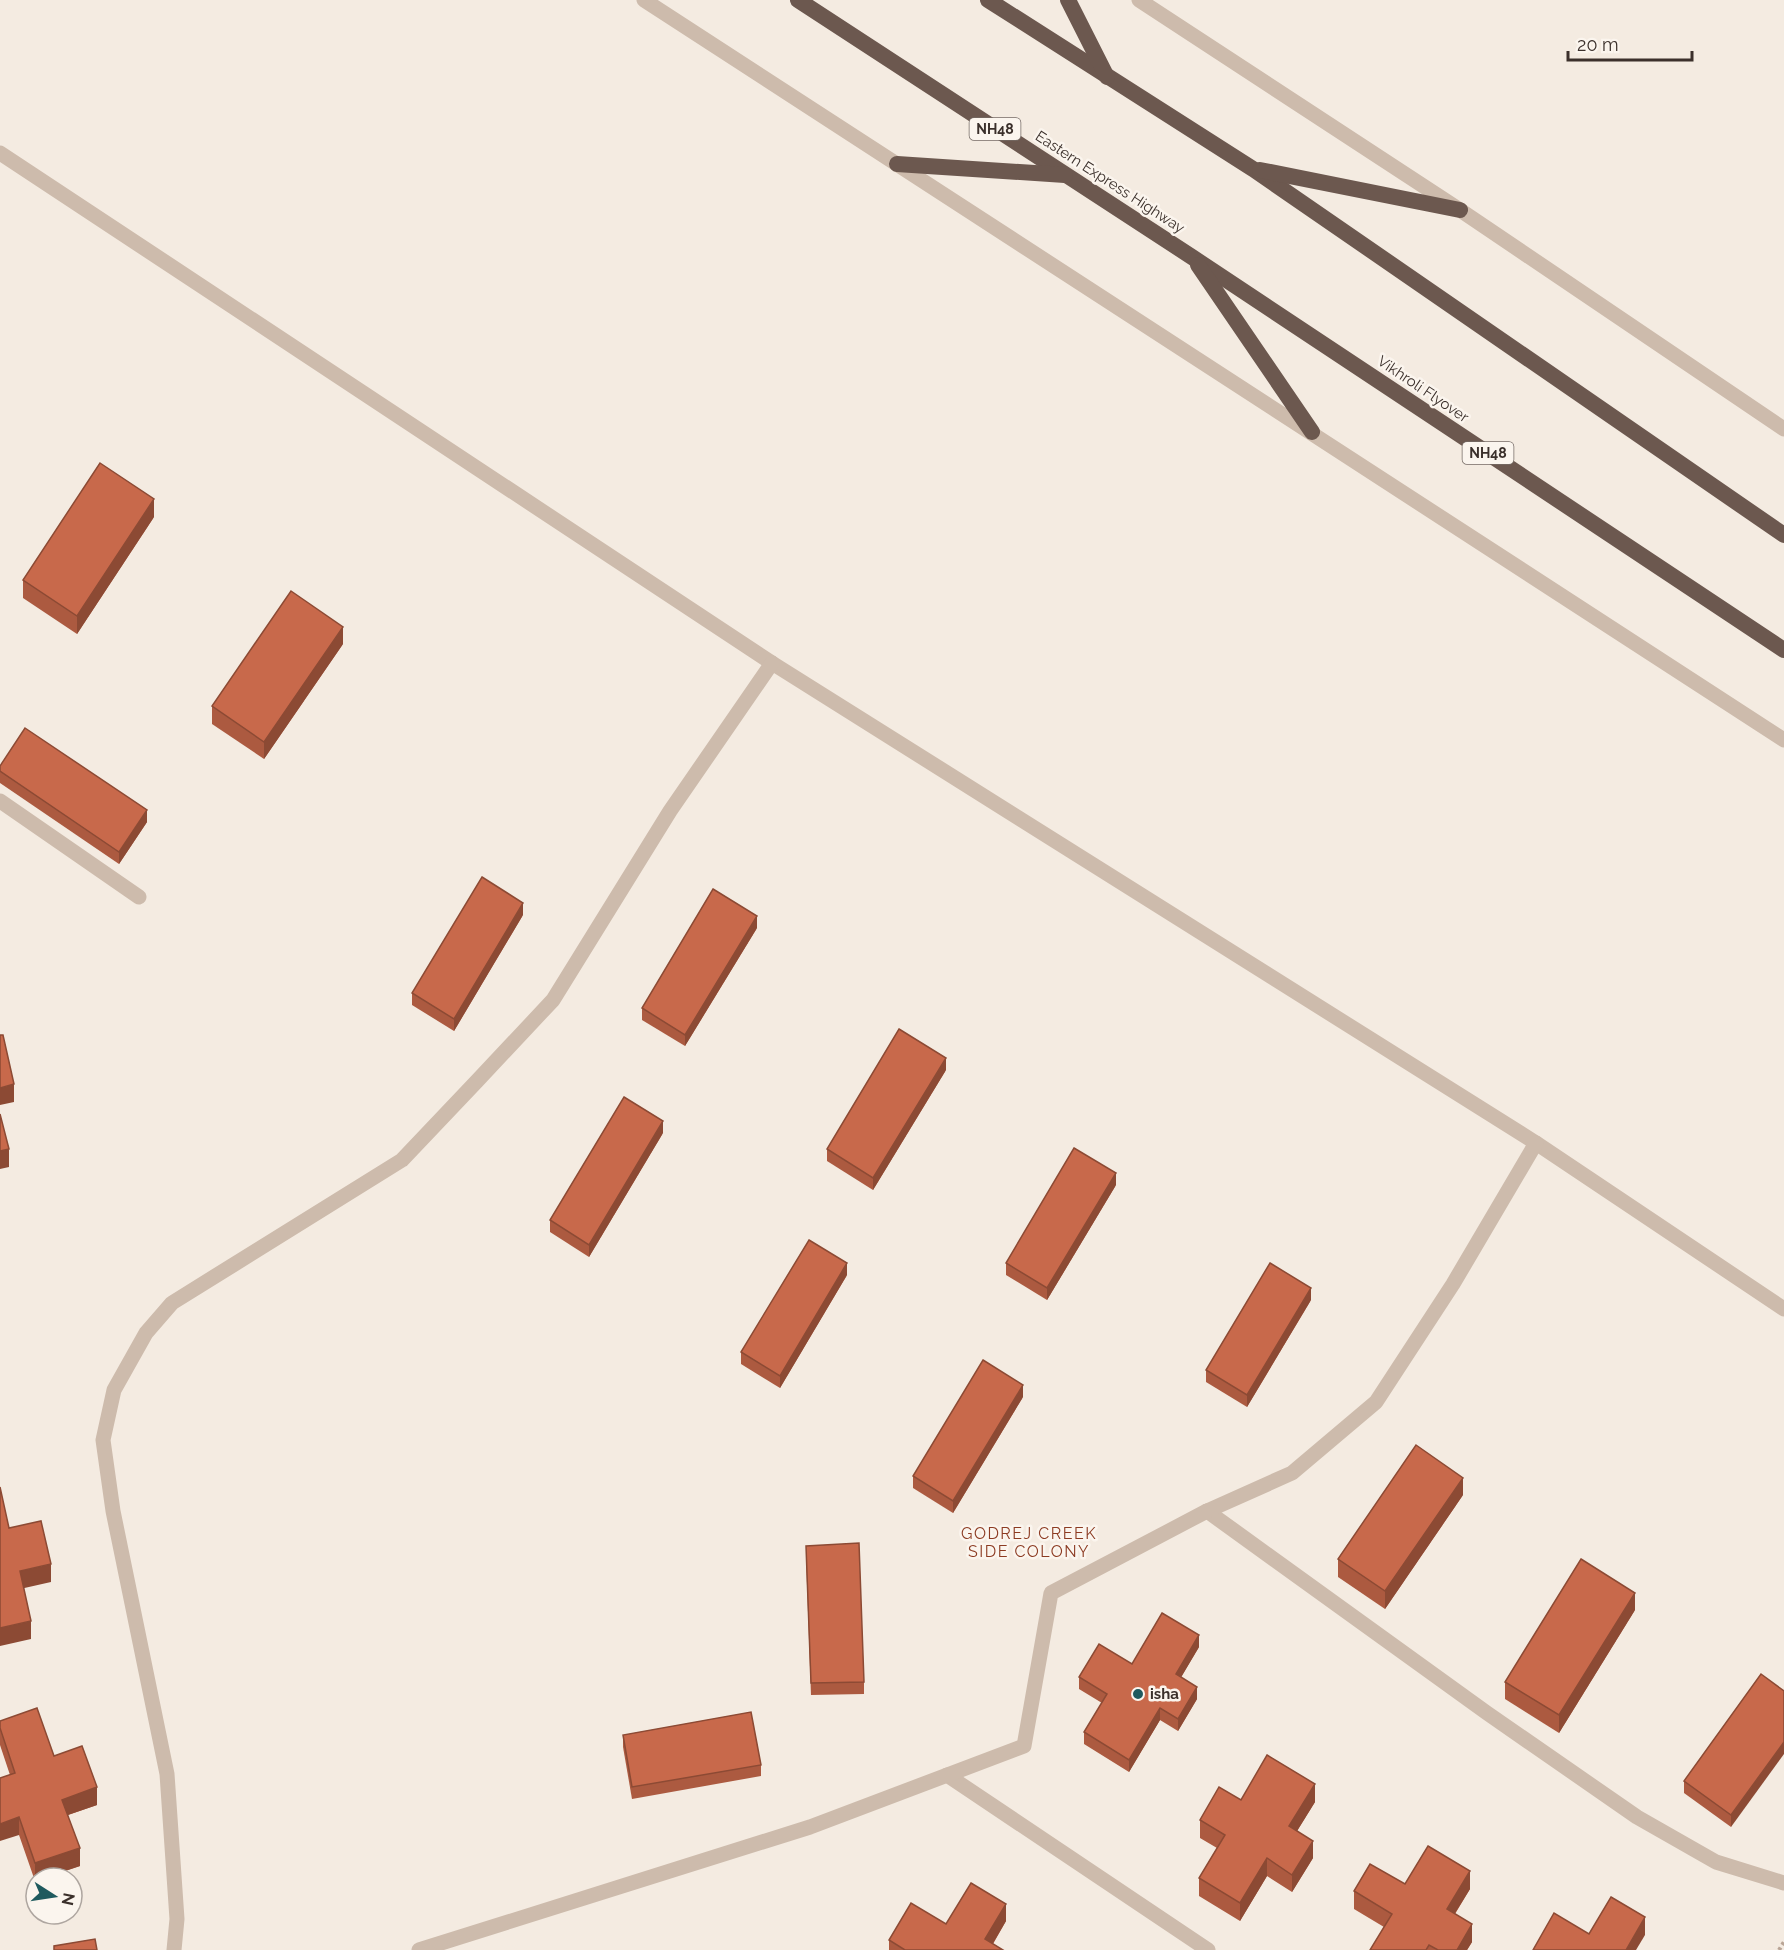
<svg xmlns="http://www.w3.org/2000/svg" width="1784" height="1950" font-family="Raleway,sans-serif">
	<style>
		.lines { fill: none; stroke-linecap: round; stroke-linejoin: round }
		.path { stroke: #b9a596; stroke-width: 4; stroke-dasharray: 3 3; stroke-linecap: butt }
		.service { stroke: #cdbbac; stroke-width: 15 }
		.tertiary { stroke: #cdbbac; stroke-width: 15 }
		.trunk { stroke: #6c584f; stroke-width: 16 }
		.wall { fill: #ac5a40 }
		.shaded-wall { fill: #8c4a34 }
		.building { fill: #c8694b; stroke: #8c4a34; stroke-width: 1.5 }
		.poi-dot { fill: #1f5a5e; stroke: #fbf5ee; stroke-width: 2 }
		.labels { text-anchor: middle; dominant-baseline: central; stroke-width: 5; stroke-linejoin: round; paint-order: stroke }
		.shield { fill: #fbf5ee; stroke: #756b66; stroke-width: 1.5 }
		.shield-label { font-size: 14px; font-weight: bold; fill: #3b302b }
		.street-label { font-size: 15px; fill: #3b302b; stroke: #fbf5ee }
		.poi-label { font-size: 15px; font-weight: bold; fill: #3b302b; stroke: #fbf5ee; text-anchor: start }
		.neighbourhood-label { font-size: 16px; letter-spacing: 1.5px; fill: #8c3b22; stroke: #fbf5ee }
	</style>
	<rect width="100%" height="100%" fill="#f4ebe1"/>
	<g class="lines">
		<polyline class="path" points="1779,1950 1784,1942"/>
		<g class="service">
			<polyline points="0,153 772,663 1536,1143 1784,1309"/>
			<polyline points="0,801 139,897"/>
			<polyline points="1207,1511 1487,1713 1637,1817 1716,1862 1784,1883"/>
			<polyline points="947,1775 1208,1950"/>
			<polyline points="174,1950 177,1919 167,1774 113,1511 103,1440 114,1390 146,1333 172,1303 402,1160 477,1081 553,1000 670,811 772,663"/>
			<polyline points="419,1950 810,1827 1024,1746 1051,1593 1207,1511 1292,1473 1376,1402 1453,1284 1536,1143"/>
		</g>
		<g class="tertiary">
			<polyline points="644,0 1784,740"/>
			<polyline points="1139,0 1460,210 1784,429"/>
		</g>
		<g class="trunk">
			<polyline points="798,0 1192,257 1784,650"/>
			<polyline points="988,0 1253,169 1784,535"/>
			<polyline points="1068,0 1107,77"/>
			<polyline points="897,164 1065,175"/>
			<polyline points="1260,170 1460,210"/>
			<polyline points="1198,265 1312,432"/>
		</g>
	</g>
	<g class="wall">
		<polygon points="154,517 77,634 23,598 23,580"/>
		<polygon points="343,644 264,759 212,724 212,706"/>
		<polygon points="0,766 147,822 119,864 0,783"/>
		<polygon points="523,915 454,1031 412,1005 412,993"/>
		<polygon points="757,928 685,1046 642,1020 642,1008"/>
		<polygon points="946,1070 873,1190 827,1161 827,1149"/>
		<polygon points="663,1133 589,1257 550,1232 550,1220"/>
		<polygon points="1116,1185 1047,1300 1006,1275 1006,1263"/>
		<polygon points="847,1275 780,1388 741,1364 741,1352"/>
		<polygon points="1311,1300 1247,1407 1206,1382 1206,1370"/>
		<polygon points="1023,1397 953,1513 913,1488 913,1476"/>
		<polygon points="1463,1495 1385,1609 1338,1577 1338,1559"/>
		<polygon points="806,1558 864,1682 864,1694 811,1695"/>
		<polygon points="1635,1610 1559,1733 1505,1699 1505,1682"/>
		<polygon points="1199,1647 1181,1677 1197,1699 1178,1731 1160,1720 1129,1772 1084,1744 1084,1732 1102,1703 1079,1689 1079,1677"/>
		<polygon points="1761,1674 1731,1827 1684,1793 1684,1781"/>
		<polygon points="0,1721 54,1756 97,1805 68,1815 80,1866 35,1881 19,1835 10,1775 0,1745"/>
		<polygon points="623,1735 761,1765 761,1776 632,1799 623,1747"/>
		<polygon points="1241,1800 1315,1802 1297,1831 1313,1858 1292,1892 1267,1876 1240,1921 1199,1896 1199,1878 1217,1848 1200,1838 1200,1820"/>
		<polygon points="1405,1884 1470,1889 1455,1914 1472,1942 1467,1950 1370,1950 1384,1927 1354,1909 1354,1891"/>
		<polygon points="1006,1921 993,1944 1003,1950 889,1950 889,1940 946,1924"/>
	</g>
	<g class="shaded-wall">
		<polygon points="154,499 154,517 77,634 77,616"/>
		<polygon points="343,627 343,644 264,759 264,742"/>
		<polygon points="147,810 147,822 119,864 119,852"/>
		<polygon points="523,903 523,915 454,1031 454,1019"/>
		<polygon points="757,916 757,928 685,1046 685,1035"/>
		<polygon points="946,1058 946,1070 873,1190 873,1178"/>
		<polygon points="14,1084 14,1102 0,1105 0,1088"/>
		<polygon points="663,1121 663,1133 589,1257 589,1245"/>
		<polygon points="9,1149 9,1167 0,1169 0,1151"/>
		<polygon points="1116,1173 1116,1185 1047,1300 1047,1288"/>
		<polygon points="847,1263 847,1275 780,1388 780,1376"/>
		<polygon points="1311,1288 1311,1300 1247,1407 1247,1395"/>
		<polygon points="1023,1385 1023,1397 953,1513 953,1501"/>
		<polygon points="1463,1478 1463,1495 1385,1609 1385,1591"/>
		<polygon points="51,1564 51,1582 20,1589 20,1571"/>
		<polygon points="1635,1593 1635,1610 1559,1733 1559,1715"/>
		<polygon points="31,1621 31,1639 0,1646 0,1628"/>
		<polygon points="1199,1635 1199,1647 1176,1686 1176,1674"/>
		<polygon points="1197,1687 1197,1699 1178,1731 1178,1719"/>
		<polygon points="1160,1708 1160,1720 1129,1772 1129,1760"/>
		<polygon points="1784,1742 1784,1754 1731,1827 1731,1815"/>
		<polygon points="1315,1784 1315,1802 1289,1844 1289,1826"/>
		<polygon points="97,1787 97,1805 62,1817 62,1800"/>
		<polygon points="19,1817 19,1835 0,1841 0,1824"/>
		<polygon points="1313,1841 1313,1858 1292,1892 1292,1875"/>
		<polygon points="80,1848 80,1866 44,1878 36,1878 35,1881 35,1863"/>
		<polygon points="1267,1858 1267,1876 1240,1921 1240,1903"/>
		<polygon points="1470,1871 1470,1889 1447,1926 1447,1909"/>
		<polygon points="1006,1904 1006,1921 989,1950 985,1939"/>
		<polygon points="1645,1917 1645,1935 1636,1950 1626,1950"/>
		<polygon points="1472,1924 1472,1942 1467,1950 1457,1950"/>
	</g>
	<g class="building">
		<polygon points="100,463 154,499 77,616 23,580"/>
		<polygon points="291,591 343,627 264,742 212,706"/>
		<polygon points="25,728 147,810 119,852 0,771 0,766"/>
		<polygon points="482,877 523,903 454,1019 412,993"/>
		<polygon points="713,889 757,916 685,1035 642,1008"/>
		<polygon points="899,1029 946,1058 873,1178 827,1149"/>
		<polygon points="0,1035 3,1035 14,1084 0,1088"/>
		<polygon points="624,1097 663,1121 589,1245 550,1220"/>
		<polygon points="0,1114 9,1149 0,1151"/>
		<polygon points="1074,1148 1116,1173 1047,1288 1006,1263"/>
		<polygon points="809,1240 847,1263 780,1376 741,1352"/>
		<polygon points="1270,1263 1311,1288 1247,1395 1206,1370"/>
		<polygon points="983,1360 1023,1385 953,1501 913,1476"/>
		<polygon points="1416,1445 1463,1478 1385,1591 1338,1559"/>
		<polygon points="0,1487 9,1528 41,1521 51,1564 20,1571 31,1621 0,1628"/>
		<polygon points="859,1543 864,1682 811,1683 806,1546"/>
		<polygon points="1581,1559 1635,1593 1559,1715 1505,1682"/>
		<polygon points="1162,1613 1199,1635 1176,1674 1197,1687 1178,1719 1160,1708 1129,1760 1084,1732 1107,1694 1079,1677 1099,1644 1132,1664"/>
		<polygon points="1761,1674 1784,1691 1784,1742 1731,1815 1684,1781"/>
		<polygon points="37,1708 54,1756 82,1746 97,1787 62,1800 80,1848 35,1863 19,1817 0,1824 0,1778 15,1773 0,1728 0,1721"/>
		<polygon points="751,1712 761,1765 632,1787 623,1735"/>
		<polygon points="1267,1755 1315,1784 1289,1826 1313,1841 1292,1875 1267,1858 1240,1903 1199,1878 1225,1835 1200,1820 1219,1787 1241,1800"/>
		<polygon points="1428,1846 1470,1871 1447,1909 1472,1924 1457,1950 1438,1950 1429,1945 1426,1950 1370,1950 1392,1914 1354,1891 1370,1864 1405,1884"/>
		<polygon points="971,1883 1006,1904 985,1939 1003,1950 905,1950 889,1940 911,1903 946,1924"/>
		<polygon points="1611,1897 1645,1917 1626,1950 1533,1950 1554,1913 1589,1934"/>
		<polygon points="95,1939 97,1950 54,1950 54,1946"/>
	</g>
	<circle class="poi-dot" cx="1138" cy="1694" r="6"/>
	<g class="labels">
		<g class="shield">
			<rect x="969.5" y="118" width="51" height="22" rx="4.5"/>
			<rect x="1462.5" y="442" width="51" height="22" rx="4.5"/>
		</g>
		<g class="shield-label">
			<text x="995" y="129">NH48</text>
			<text x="1488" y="453">NH48</text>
		</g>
		<g class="street-label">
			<text transform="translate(1110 182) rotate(33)">Eastern Express Highway</text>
			<text transform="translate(1423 389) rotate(34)">Vikhroli Flyover</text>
		</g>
		<g class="poi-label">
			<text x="1150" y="1694">isha</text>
		</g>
		<g class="neighbourhood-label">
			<text x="1029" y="1533">GODREJ CREEK<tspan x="1029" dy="18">SIDE COLONY</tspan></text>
		</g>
	</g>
	<g transform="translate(54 1896) rotate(102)"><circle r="28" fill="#fbf5ee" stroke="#aea6a0" stroke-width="1.5"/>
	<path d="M0-4.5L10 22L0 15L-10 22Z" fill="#1f5a5e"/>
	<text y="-9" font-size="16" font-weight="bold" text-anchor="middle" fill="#3b302b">N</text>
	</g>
	<path d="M1568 51v9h124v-9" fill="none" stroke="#3b302b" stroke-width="3"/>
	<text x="1577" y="51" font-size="18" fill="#3b302b" stroke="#fbf5ee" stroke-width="4.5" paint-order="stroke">20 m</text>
</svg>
